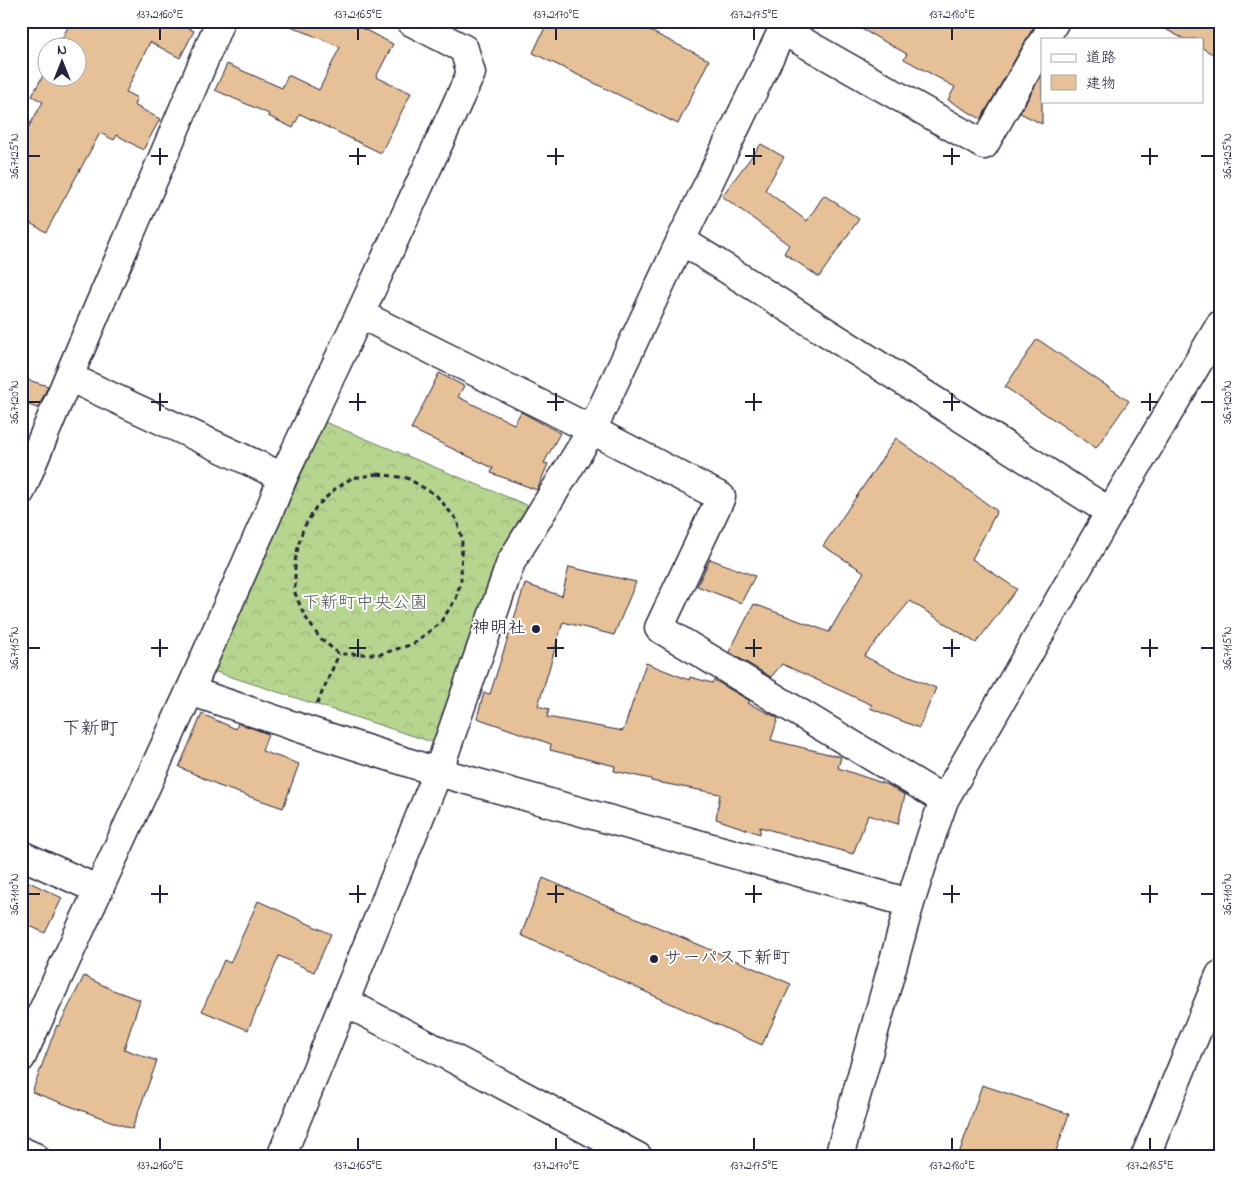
<svg xmlns="http://www.w3.org/2000/svg" width="1241" height="1178" font-family="'Indie Flower','Klee One',sans-serif">
	<style>
		.forest { fill: url(#forest-crowns); stroke: #6c7c64 }
		.building { fill: #e6c097; stroke: #22223b }
		.lines { fill: none; stroke-linecap: round; stroke-linejoin: round }
		.minor-casing { stroke: #22223b; stroke-width: 31 }
		.path { stroke: #22223b; stroke-width: 3; stroke-dasharray: 5 4; stroke-linecap: butt }
		.minor { stroke: #fff; stroke-width: 28 }
		.ticks { fill: none; stroke: #22223b; stroke-width: 2 }
		.poi-dot { fill: #22223b; stroke: #fff; stroke-width: 2 }
		.labels { text-anchor: middle; dominant-baseline: central; stroke-width: 4; stroke-linejoin: round; paint-order: stroke }
		.park-label { font-size: 18px; fill: #4e5854; stroke: #fff }
		.poi-label { font-size: 18px; fill: #22223b; stroke: #fff; text-anchor: end }
		.neighbourhood-label { font-size: 19px; fill: #22223b; stroke: #fff }
		.neatline { fill: none; stroke: #22223b; stroke-width: 2 }
		.ticks-label { font-size: 12px; text-anchor: middle; fill: #22223b }
	</style>
	<defs>
		<pattern id="forest-crowns" width="20" height="18" patternUnits="userSpaceOnUse" patternTransform="scale(1.25)"><rect width="20" height="18" fill="#b6d58e"/><path d="M2 6a3 3 0 1 1 6 0M12 15a3 3 0 1 1 6 0" fill="none" stroke="#9cb77b"/></pattern>
	</defs>
	<rect width="100%" height="100%" fill="#fff"/>
	<filter id="ink" filterUnits="userSpaceOnUse"><feTurbulence type="fractalNoise" baseFrequency=".02" numOctaves="2"/><feDisplacementMap in="SourceGraphic" scale="10" xChannelSelector="R" yChannelSelector="G"/><feConvolveMatrix kernelMatrix="1 2 1 2 8 2 1 2 1" color-interpolation-filters="sRGB"/></filter>
	<g filter="url(#ink)">
		<polygon class="forest" points="325,422 534,508 490,577 438,744 213,671"/>
		<g class="building">
			<polygon points="71,21 175,21 194,31 180,58 150,42 126,92 137,98 134,105 160,119 143,150 117,135 114,140 100,133 46,232 21,218 21,140 43,102 32,96 48,66 48,78 78,78 78,48 57,48"/>
			<polygon points="279,21 348,21 393,44 376,77 411,93 381,153 300,114 293,128 268,116 269,114 215,90 227,64 282,88 288,75 319,90 340,47"/>
			<polygon points="548,21 645,21 642,27 709,60 678,124 533,53"/>
			<polygon points="847,21 1037,21 981,119 948,100 955,87 904,59 907,54"/>
			<polygon points="1150,21 1220,21 1220,58 1202,48 1202,39 1184,39"/>
			<polygon points="1042,74 1042,124 1020,113"/>
			<polygon points="761,144 784,157 765,190 807,221 824,195 859,219 819,277 784,253 789,245 722,196"/>
			<polygon points="1037,339 1129,401 1096,448 1005,387"/>
			<polygon points="439,373 464,386 458,397 514,424 521,412 560,433 544,463 548,464 537,490 491,473 493,468 411,429"/>
			<polygon points="21,378 48,386 38,408 21,403"/>
			<polygon points="896,438 997,511 972,559 1017,589 976,643 910,601 864,656 892,670 936,688 919,728 870,708 872,705 782,664 771,677 729,652 754,604 829,632 864,572 823,546"/>
			<polygon points="710,559 755,576 741,603 697,586"/>
			<polygon points="569,567 636,582 614,635 563,622 538,706 549,709 547,717 623,731 646,663 689,680 690,677 712,683 714,680 750,701 748,703 778,718 771,740 841,757 838,768 888,785 905,795 898,824 868,815 853,854 760,827 760,834 716,819 720,794 651,781 651,779 614,771 615,766 550,750 551,744 477,718 484,693 490,694 525,584 562,596"/>
			<polygon points="202,714 236,729 238,723 268,734 262,751 299,764 283,808 216,785 216,784 179,767"/>
			<polygon points="21,878 62,898 45,933 21,922"/>
			<polygon points="543,878 791,984 762,1045 521,935"/>
			<polygon points="258,901 331,934 314,972 279,956 248,1030 202,1011 224,960 230,963"/>
			<polygon points="84,976 113,990 140,1000 124,1049 157,1061 132,1129 32,1092 57,1025 59,1026"/>
			<polygon points="982,1085 1069,1114 1054,1157 958,1157"/>
		</g>
		<g class="lines">
			<g class="minor-casing">
				<g id="minor">
					<polyline points="782,30 984,145 1042,43"/>
					<polyline points="1045,39 1055,21"/>
					<polyline points="681,240 1110,512"/>
					<polyline points="360,314 592,430 721,497 659,628 944,800"/>
					<polyline points="69,377 283,477"/>
					<path d="M21 491C85 333 156 179 220 21"/>
					<polyline points="190,691 306,730 438,772 910,903"/>
					<polyline points="21,855 99,890"/>
					<polyline points="345,1002 483,1074 638,1157"/>
					<polyline points="21,1058 190,691 268,514 283,477 360,314 471,73 464,49 410,21"/>
					<polyline points="21,1151 35,1157"/>
					<polyline points="281,1157 438,772 511,562 592,430 681,240 787,21"/>
					<polyline points="839,1157 910,903 932,834 944,800 1110,512 1220,325"/>
					<polyline points="1145,1157 1220,975"/>
				</g>
			</g>
			<g class="path">
				<polygon points="378,474 407,478 436,495 457,520 462,539 461,580 456,599 440,623 413,644 381,654 339,654 319,637 304,615 295,593 295,561 299,543 303,529 316,507 335,489 352,478"/>
				<polyline points="317,704 339,654"/>
			</g>
			<use href="#minor" class="minor"/>
		</g>
	</g>
	<path class="ticks" d="M160 28V40M358 28V40M556 28V40M754 28V40M952 28V40M160 148V165M358 148V165M556 148V165M754 148V165M952 148V165M1150 148V165M28 156H40M151 156H168M349 156H366M547 156H564M745 156H762M943 156H960M1141 156H1158M1201 156H1214M160 393V411M358 393V411M556 393V411M754 393V411M952 393V411M1150 393V411M28 402H40M151 402H168M349 402H366M547 402H564M745 402H762M943 402H960M1141 402H1158M1201 402H1214M160 639V657M358 639V657M556 639V657M754 639V657M952 639V657M1150 639V657M28 648H40M151 648H168M349 648H366M547 648H564M745 648H762M943 648H960M1141 648H1158M1201 648H1214M160 885V903M358 885V903M556 885V903M754 885V903M952 885V903M1150 885V903M28 894H40M151 894H168M349 894H366M547 894H564M745 894H762M943 894H960M1141 894H1158M1201 894H1214M160 1138V1150M358 1138V1150M556 1138V1150M754 1138V1150M952 1138V1150M1150 1138V1150"/>
	<g class="poi-dot">
		<circle cx="536" cy="629" r="5"/>
		<circle cx="654" cy="959" r="5"/>
	</g>
	<g class="labels">
		<g class="park-label">
			<text x="365" y="604">下新町中央公園</text>
		</g>
		<g class="poi-label">
			<text x="526" y="629">神明社</text>
			<text x="664" y="959" text-anchor="start">サーパス下新町</text>
		</g>
		<g class="neighbourhood-label">
			<text x="90" y="729">下新町</text>
		</g>
	</g>
	<rect width="1241" height="1178" fill="none" stroke="#fff" stroke-width="55"/>
	<rect x="1041" y="38" width="162" height="65" fill="#ffffff" stroke="#a7a7b1"/>
	<rect x="1051" y="54" width="25" height="8" fill="#ffffff" stroke="#a7a7b1"/>
	<text x="1086" y="62" font-size="15" fill="#22223b">道路</text>
	<rect x="1051" y="75" width="25" height="15" fill="#e6c097" stroke="#a7a7b1"/>
	<text x="1086" y="88" font-size="15" fill="#22223b">建物</text>
	<g transform="translate(62 62)"><circle r="24" fill="#ffffff" stroke="#a7a7b1"/>
	<path d="M0-4L9 19L0 12L-9 19Z" fill="#22223b"/>
	<text y="-8" font-size="14" font-weight="bold" text-anchor="middle" fill="#22223b">N</text>
	</g>
	<rect x="28" y="28" width="1186" height="1122" class="neatline"/>
	<g class="ticks-label">
		<text x="160" y="18">137.2160°E</text>
		<text x="358" y="18">137.2165°E</text>
		<text x="556" y="18">137.2170°E</text>
		<text x="754" y="18">137.2175°E</text>
		<text x="952" y="18">137.2180°E</text>
		<text transform="translate(14 156) rotate(-90)" y="4">36.7125°N</text>
		<text transform="translate(1227 156) rotate(-90)" y="4">36.7125°N</text>
		<text transform="translate(14 402) rotate(-90)" y="4">36.7120°N</text>
		<text transform="translate(1227 402) rotate(-90)" y="4">36.7120°N</text>
		<text transform="translate(14 648) rotate(-90)" y="4">36.7115°N</text>
		<text transform="translate(1227 648) rotate(-90)" y="4">36.7115°N</text>
		<text transform="translate(14 894) rotate(-90)" y="4">36.7110°N</text>
		<text transform="translate(1227 894) rotate(-90)" y="4">36.7110°N</text>
		<text x="160" y="1169">137.2160°E</text>
		<text x="358" y="1169">137.2165°E</text>
		<text x="556" y="1169">137.2170°E</text>
		<text x="754" y="1169">137.2175°E</text>
		<text x="952" y="1169">137.2180°E</text>
		<text x="1150" y="1169">137.2185°E</text>
	</g>
</svg>
